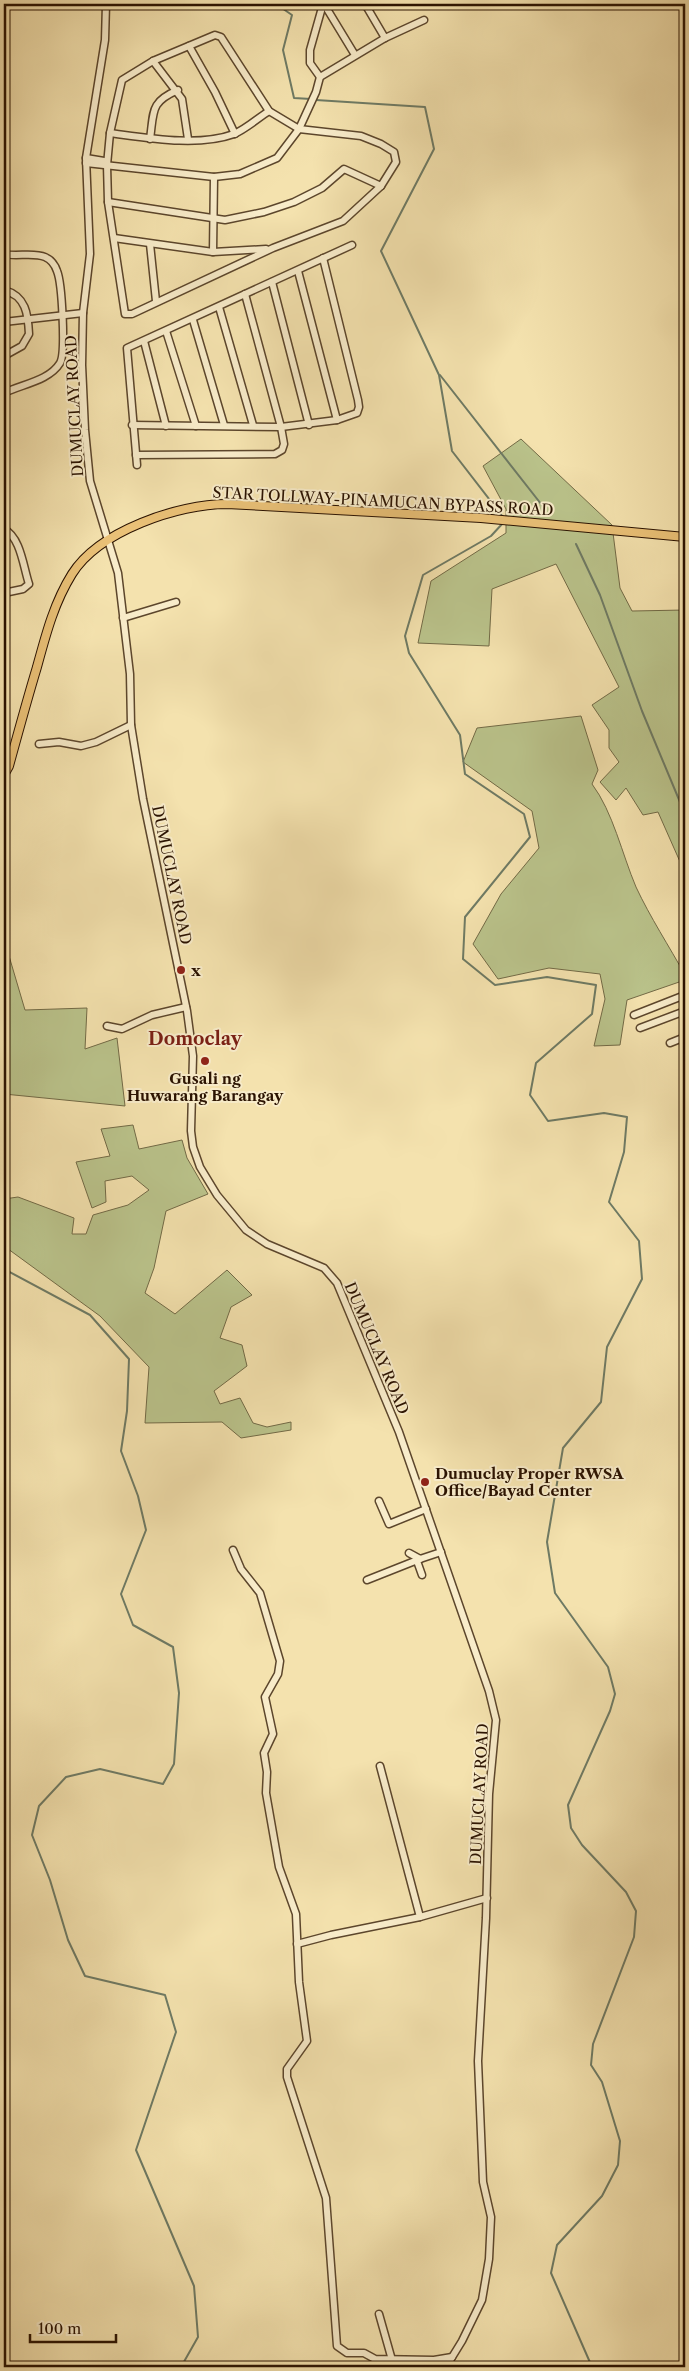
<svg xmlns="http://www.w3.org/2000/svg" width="689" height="2371" font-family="'Libre Caslon Text',serif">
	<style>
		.green { fill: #bac38b; stroke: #726a46 }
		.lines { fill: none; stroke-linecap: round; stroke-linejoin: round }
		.stream { stroke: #6e7a64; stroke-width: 2 }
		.minor-casing { stroke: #5c462c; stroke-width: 9 }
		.major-casing { stroke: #2a1200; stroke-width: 10 }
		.minor { stroke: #f8ecca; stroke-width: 6 }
		.major { stroke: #eac177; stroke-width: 8 }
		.poi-dot { fill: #8f2418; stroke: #f8ecca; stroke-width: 2 }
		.labels { text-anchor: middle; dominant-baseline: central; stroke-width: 4; stroke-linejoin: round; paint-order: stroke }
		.street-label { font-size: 15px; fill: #2a1200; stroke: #f8ecca }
		.poi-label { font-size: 15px; font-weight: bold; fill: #2a1200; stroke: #f8ecca; text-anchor: start }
		.quarter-label { font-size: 18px; font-weight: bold; fill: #7a1f14; stroke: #f8ecca }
	</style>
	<rect width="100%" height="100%" fill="#f4e2ae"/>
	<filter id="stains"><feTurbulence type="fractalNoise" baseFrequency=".004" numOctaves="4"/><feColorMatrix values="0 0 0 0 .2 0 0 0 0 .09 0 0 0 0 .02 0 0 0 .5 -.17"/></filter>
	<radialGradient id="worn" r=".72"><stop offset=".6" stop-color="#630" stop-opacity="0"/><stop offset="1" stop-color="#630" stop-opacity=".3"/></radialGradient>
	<g class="green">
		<polygon points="521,439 612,525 620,588 632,611 685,610 685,873 658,812 643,815 626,788 616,800 600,782 619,762 609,748 609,730 592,705 619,687 556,564 492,589 489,646 418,643 431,581 506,533 506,509 483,466"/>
		<path d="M581 716 598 770 592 784C613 812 622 854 636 887 650 917 669 946 685 975V980L627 1000 620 1045 594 1046 605 999 600 974 549 968 498 979 473 944 501 894 539 848 532 811 463 762 477 728Z"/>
		<polygon points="4,939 25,1010 87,1008 85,1049 117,1038 125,1106 4,1094"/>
		<polygon points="133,1125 139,1149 182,1140 187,1158 208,1194 166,1211 154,1268 145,1293 175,1314 227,1270 252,1295 231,1307 220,1338 242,1345 247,1366 214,1391 220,1404 240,1398 253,1423 267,1427 291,1422 291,1430 241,1438 222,1422 145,1423 149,1367 100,1316 4,1246 4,1199 18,1197 74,1218 72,1234 86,1234 93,1215 128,1205 149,1190 132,1176 105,1181 106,1202 92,1208 76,1162 110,1156 101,1129"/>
	</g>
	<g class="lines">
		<g class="stream">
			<polyline points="276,4 292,15 283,50 294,98 311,99"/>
			<polyline points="316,100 425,107 434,149 381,251 439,375 452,451 503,517"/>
			<polyline points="440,375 545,509"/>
			<polyline points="503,523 491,536 423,575 405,636 409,653 460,735 465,774 524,814 530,837 465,917 463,959 495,985 547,977 596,985 592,1014 536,1063 530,1095 548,1121 604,1113 627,1117 624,1152 609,1202 639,1241 642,1279 607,1347 601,1402 563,1448 547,1542 555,1593 608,1667 615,1694 610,1711 568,1805 571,1828 582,1845 626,1892 636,1911 634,1937 593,2044 591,2065 602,2082 620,2141 618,2165 602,2196 557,2245 551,2273 592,2367"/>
			<polyline points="576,544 600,595 642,711 685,814"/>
			<polyline points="4,1269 90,1315 129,1359 127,1411 121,1451 138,1496 146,1530 121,1594 133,1625 173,1647 179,1693 174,1764 163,1784 100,1769 66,1777 39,1806 32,1835 50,1880 68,1940 85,1976 165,1995 176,2032 136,2150 194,2286 198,2337 181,2367"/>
		</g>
		<g class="minor-casing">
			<g id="minor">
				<polyline points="106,4 105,40 86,158 90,254 83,313 82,365 85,430 90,481 118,573 130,674 131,725 143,799 187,1011 193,1056 191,1131 193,1147 200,1167 217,1195 246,1230 267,1244 324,1268 337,1283 399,1432 489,1691 496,1720 489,1794 486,1918 478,2061 483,2182 491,2217 489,2259 482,2300 462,2341 446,2367"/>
				<polyline points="324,4 355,55"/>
				<polyline points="365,4 385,38"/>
				<polygon points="215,35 221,37 269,111 299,129 361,136 381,144 394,152 396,162 381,186 343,221 273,248 132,314 125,314 108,202 107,165 110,133 122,80 153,61"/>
				<polyline points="189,46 215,92 235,134"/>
				<polyline points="153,61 182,99 188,139"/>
				<polyline points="320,77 310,63 310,50 323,4"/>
				<path d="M110 133C148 138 198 147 234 134 246 129 258 118 269 111"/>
				<path d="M150 139C154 111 150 102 178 90"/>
				<polyline points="86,158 104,161"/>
				<polyline points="86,163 214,177 240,174 277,158 299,129 316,92 320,77 385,38 424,20"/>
				<polyline points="108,202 225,220 264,212 294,202 322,188 344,169 381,186"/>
				<polyline points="114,238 213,252 266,249"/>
				<polyline points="150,244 156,301"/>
				<polyline points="213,252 214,177"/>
				<path d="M4 254C16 257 34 252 45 257 52 260 55 265 57 271 62 283 66 353 60 363 49 381 22 384 4 393"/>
				<polyline points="298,271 337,420"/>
				<polyline points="272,282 309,425"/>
				<path d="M4 290C26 296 28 314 29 334L22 346 4 356"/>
				<polyline points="219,307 253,425"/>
				<polyline points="193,320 224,425"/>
				<polyline points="4,322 83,313"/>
				<polyline points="166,331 196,426"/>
				<polyline points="144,341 166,426"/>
				<polyline points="132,425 281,427 337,420 357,413 359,407 358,400 323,258"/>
				<polyline points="136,455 275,454 282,450 284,444 281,427 245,294"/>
				<polyline points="137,465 127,348 352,245"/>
				<path d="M4 529C21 538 23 566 29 584L23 589 4 593"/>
				<polyline points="123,618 176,602"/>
				<polyline points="39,744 59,742 81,746 96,742 131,725"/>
				<polyline points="634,1015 685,995"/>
				<polyline points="107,1026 122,1029 152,1015 186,1007"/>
				<polyline points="640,1028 685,1011"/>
				<polyline points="670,1043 685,1037"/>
				<polyline points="379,1501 389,1524 426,1509"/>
				<polyline points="233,1550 241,1569 260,1593 280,1661 278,1674 265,1697 273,1734 264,1753 267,1772 266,1793 279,1867 296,1914 299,1982 307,2041 287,2069 287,2077 326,2198 337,2346 347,2353 364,2353 375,2359 434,2360 452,2357"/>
				<polyline points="409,1553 420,1559 441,1552"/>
				<polyline points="417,1561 422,1575"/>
				<polyline points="367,1580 420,1559"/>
				<polyline points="380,1766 420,1917"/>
				<polyline points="297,1944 331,1935 420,1917 487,1898"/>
				<polyline points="379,2314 392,2360"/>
			</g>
		</g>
		<g class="major-casing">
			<path id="major" d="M4 775 9 766C18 733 27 700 37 667 46 634 54 603 72 574 99 531 178 504 227 504L481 518 685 537"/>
		</g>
		<use href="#minor" class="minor"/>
		<use href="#major" class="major"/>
	</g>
	<g class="poi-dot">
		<circle cx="181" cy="970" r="5"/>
		<circle cx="205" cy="1061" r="5"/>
		<circle cx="425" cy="1482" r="5"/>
	</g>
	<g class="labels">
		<g class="street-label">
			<text transform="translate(74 406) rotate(-93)">DUMUCLAY ROAD</text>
			<text transform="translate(383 501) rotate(3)">STAR TOLLWAY-PINAMUCAN BYPASS ROAD</text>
			<text transform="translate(172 875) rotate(78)">DUMUCLAY ROAD</text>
			<text transform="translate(377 1348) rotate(67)">DUMUCLAY ROAD</text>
			<text transform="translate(479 1794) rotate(-87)">DUMUCLAY ROAD</text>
		</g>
		<g class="poi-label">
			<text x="191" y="970">x</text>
			<text x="205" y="1078" text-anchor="middle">Gusali ng<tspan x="205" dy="17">Huwarang Barangay</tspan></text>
			<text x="435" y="1473">Dumuclay Proper RWSA<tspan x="435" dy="17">Office/Bayad Center</tspan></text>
		</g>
		<g class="quarter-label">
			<text x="195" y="1039">Domoclay</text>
		</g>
	</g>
	<rect width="689" height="2371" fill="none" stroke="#f4e2ae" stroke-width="20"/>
	<rect x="5" y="5" width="679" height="2361" fill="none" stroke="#2a1200" stroke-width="2.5"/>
	<rect x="10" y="10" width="669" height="2351" fill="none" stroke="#2a1200"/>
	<path d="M30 2334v8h86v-8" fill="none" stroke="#2a1200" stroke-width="2.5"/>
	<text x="38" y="2334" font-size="15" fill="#2a1200" stroke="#f8ecca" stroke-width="4" paint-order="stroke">100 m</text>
	<rect width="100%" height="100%" filter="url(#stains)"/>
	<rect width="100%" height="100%" fill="url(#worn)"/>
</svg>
